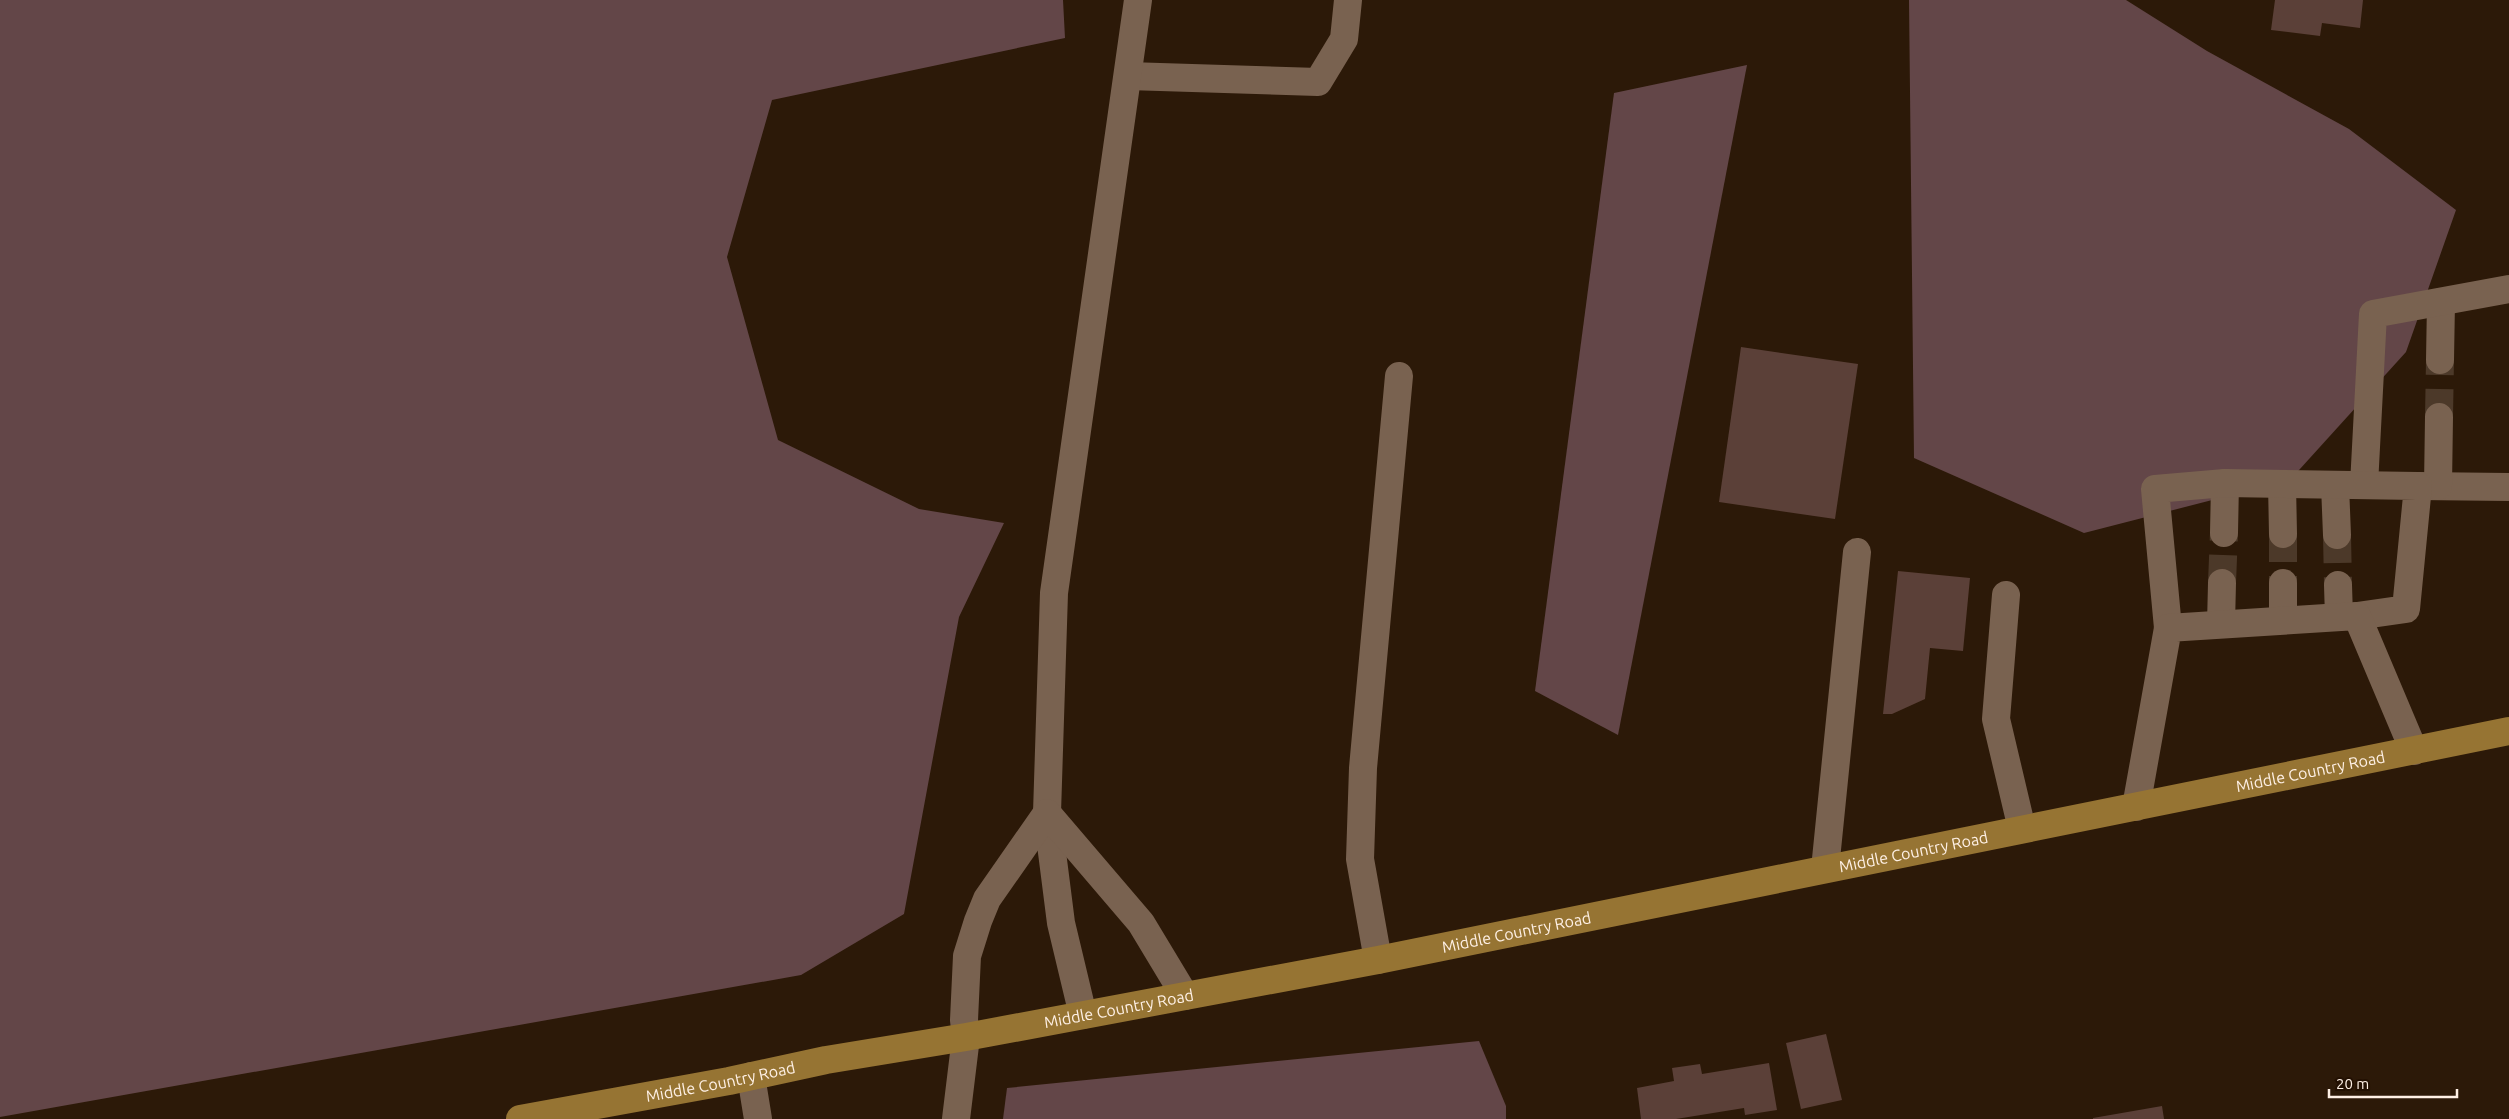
<svg xmlns="http://www.w3.org/2000/svg" width="2509" height="1119" font-family="Ubuntu,sans-serif">
	<style>
		.forest { fill: #634648 }
		.building { fill: #5b4038 }
		.lines { fill: none; stroke-linecap: round; stroke-linejoin: round }
		.minor-tunnel { stroke: #4c3929; stroke-width: 28; stroke-dasharray: 28 14; stroke-linecap: butt }
		.minor { stroke: #796250; stroke-width: 28 }
		.major { stroke: #967433; stroke-width: 28 }
		.labels { text-anchor: middle; dominant-baseline: central; stroke-width: 4; stroke-linejoin: round; paint-order: stroke }
		.street-label { font-size: 16px; fill: #fef0e5; stroke: #221002 }
	</style>
	<rect width="100%" height="100%" fill="#2c1908"/>
	<g class="forest">
		<polygon points="0,0 1063,0 1065,38 772,100 727,257 778,440 919,509 1004,523 959,617 904,914 801,975 0,1117"/>
		<polygon points="1909,0 2126,0 2207,51 2349,129 2456,210 2406,352 2290,480 2084,533 1914,458"/>
		<polygon points="1747,65 1618,735 1535,691 1614,93"/>
		<polygon points="1479,1041 1506,1106 1506,1119 1003,1119 1007,1088"/>
	</g>
	<g class="building">
		<polygon points="2275,0 2363,0 2360,28 2322,23 2320,36 2271,30"/>
		<polygon points="1741,347 1858,364 1835,519 1719,502"/>
		<polygon points="1898,571 1970,578 1963,651 1930,648 1925,699 1892,714 1883,714"/>
		<polygon points="1826,1034 1842,1100 1801,1109 1786,1043"/>
		<polygon points="1769,1063 1777,1110 1745,1115 1744,1108 1676,1119 1641,1119 1637,1088 1674,1081 1672,1068 1700,1064 1702,1074"/>
		<polygon points="2162,1106 2164,1119 2093,1119 2093,1118"/>
	</g>
	<g class="lines">
		<g class="minor-tunnel">
			<polyline points="2439,417 2440,360"/>
			<polyline points="2283,534 2283,583"/>
			<polyline points="2337,535 2338,585"/>
			<polyline points="2222,583 2224,533"/>
		</g>
		<g class="minor">
			<polyline points="1128,76 1318,82 1344,39 1348,0"/>
			<polyline points="2440,360 2441,302"/>
			<polyline points="2282,484 2283,534"/>
			<polyline points="2335,485 2337,535"/>
			<polyline points="2364,485 2373,314 2509,289"/>
			<polyline points="2418,486 2509,487"/>
			<polyline points="2438,486 2439,417"/>
			<polyline points="2224,533 2225,483"/>
			<polyline points="2283,583 2283,620"/>
			<polyline points="2338,585 2339,617"/>
			<polyline points="2006,595 1996,719 2022,829"/>
			<polyline points="2221,624 2222,583"/>
			<polyline points="2168,628 2155,489 2225,483 2418,486 2406,609 2357,616"/>
			<polyline points="2136,807 2168,628 2357,616 2414,751"/>
			<polyline points="1825,869 1857,552"/>
			<polyline points="1378,960 1360,859 1363,768 1399,376"/>
			<polyline points="1083,1015 1061,923 1047,813 1054,593 1138,0"/>
			<polyline points="751,1076 758,1119"/>
			<polyline points="956,1119 966,1037 964,1020 967,956 978,921 987,899 1047,813 1141,923 1185,996"/>
		</g>
		<path class="major" id="s1" d="M520 1119 729 1081 826 1060 966 1037 1378 960 2509 731"/>
	</g>
	<g class="labels">
		<g class="street-label">
			<text stroke="none"><textPath href="#s1" startOffset="1824">Middle Country Road</textPath></text>
			<text stroke="none"><textPath href="#s1" startOffset="1419">Middle Country Road</textPath></text>
			<text stroke="none"><textPath href="#s1" startOffset="1014">Middle Country Road</textPath></text>
			<text stroke="none"><textPath href="#s1" startOffset="609">Middle Country Road</textPath></text>
			<text stroke="none"><textPath href="#s1" startOffset="204">Middle Country Road</textPath></text>
		</g>
	</g>
	<path d="M2329 1089v8h128v-8" fill="none" stroke="#fef0e5" stroke-width="2.5"/>
	<text x="2336" y="1089" font-size="15" fill="#fef0e5" stroke="#221002" stroke-width="4" paint-order="stroke">20 m</text>
</svg>
